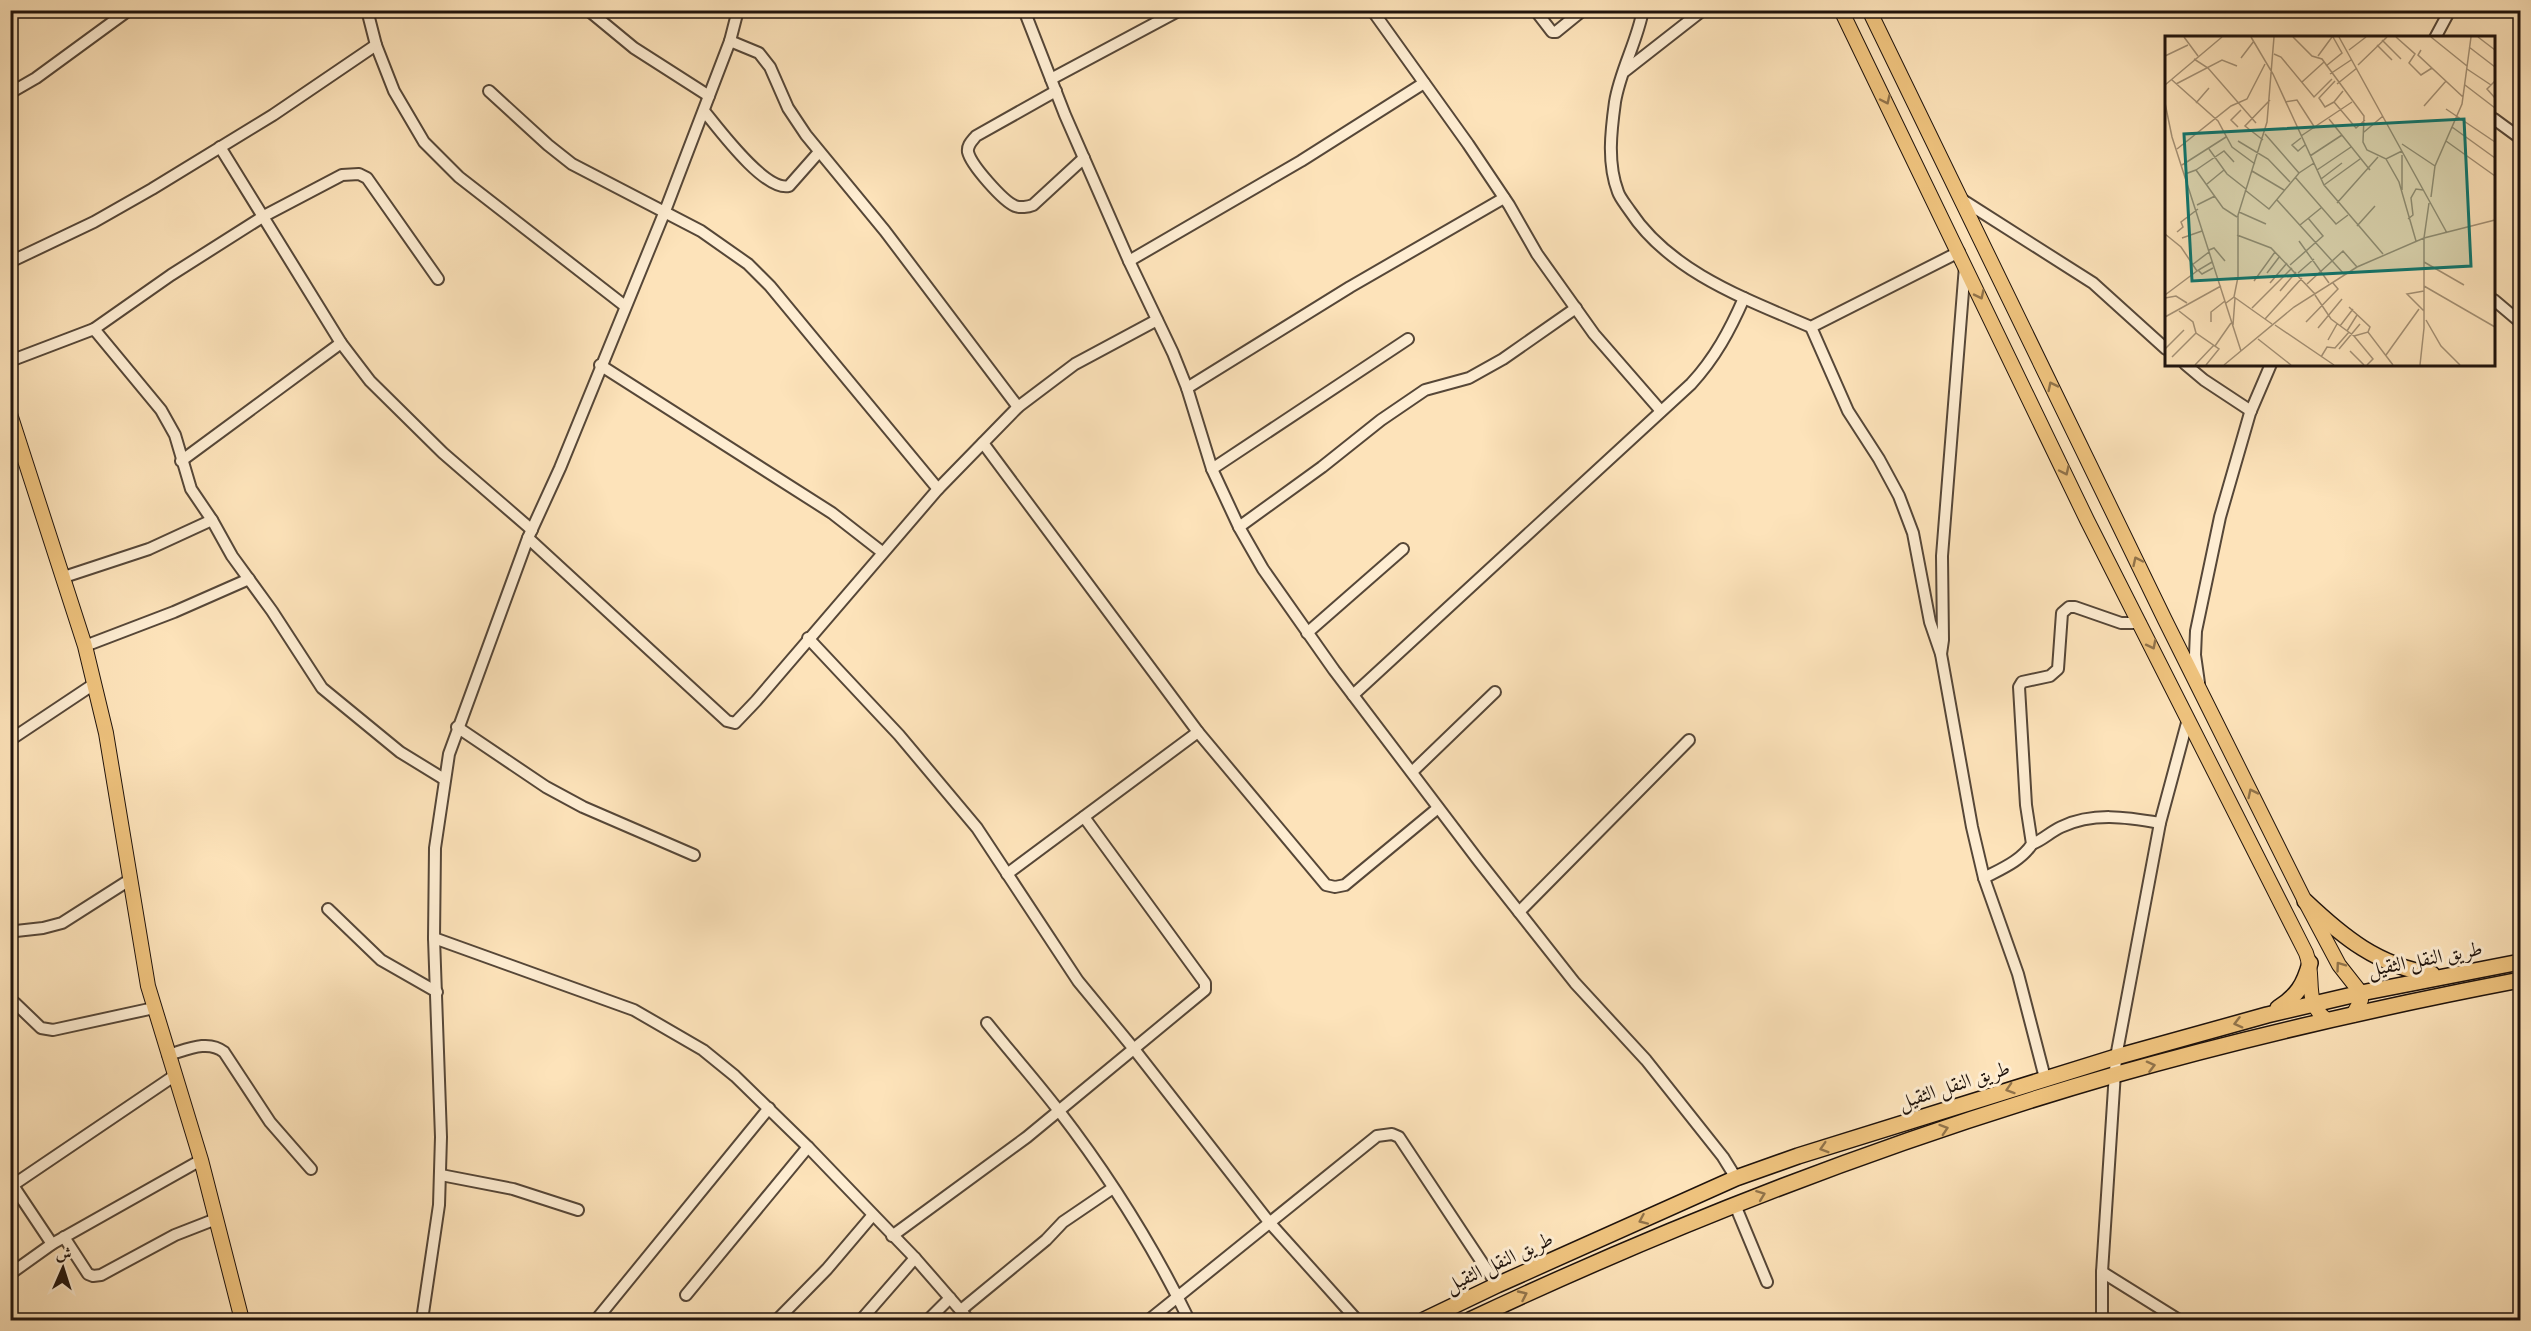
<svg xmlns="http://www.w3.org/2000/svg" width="2531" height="1331" font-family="'IM FELL French Canon',Amiri,serif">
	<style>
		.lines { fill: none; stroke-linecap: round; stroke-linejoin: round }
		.minor-casing { stroke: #564738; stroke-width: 14 }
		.major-casing { stroke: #1f130c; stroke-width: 16 }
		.highway-casing { stroke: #1f130c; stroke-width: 18 }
		.minor { stroke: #feedd2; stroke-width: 10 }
		.major { stroke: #eec27d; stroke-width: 14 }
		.highway { stroke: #eec27d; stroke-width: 15 }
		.oneway { stroke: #91734a }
		.labels { text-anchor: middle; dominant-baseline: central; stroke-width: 6; stroke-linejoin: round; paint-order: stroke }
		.street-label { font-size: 20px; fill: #1f130c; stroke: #feedd2 }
		.inset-road { fill: none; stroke: #a49074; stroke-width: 1.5 }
		.view { fill: #0f766e; fill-opacity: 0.15; stroke: #0f766e; stroke-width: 3 }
		.inset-edge { fill: none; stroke: #1f130c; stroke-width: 3 }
	</style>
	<rect width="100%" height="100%" fill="#fde3ba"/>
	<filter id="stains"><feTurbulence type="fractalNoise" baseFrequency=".00333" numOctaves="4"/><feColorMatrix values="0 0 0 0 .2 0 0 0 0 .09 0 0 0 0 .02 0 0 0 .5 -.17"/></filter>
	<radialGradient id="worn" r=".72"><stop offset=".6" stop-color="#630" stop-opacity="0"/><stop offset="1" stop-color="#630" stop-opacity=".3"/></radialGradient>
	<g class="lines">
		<g class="minor-casing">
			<g id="minor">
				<polyline points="367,10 376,45 394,91 424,142 459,177 625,306"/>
				<polyline points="588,10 634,48 709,96"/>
				<polyline points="1024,10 1065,115 1129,261 1173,353 1187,388 1212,469 1239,527 1263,569 1334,670 1478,860 1575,983 1646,1060 1723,1157 1736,1178"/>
				<polyline points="1372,10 1468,144 1509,205 1537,254 1594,334 1661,411"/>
				<polyline points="1535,10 1552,32 1556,32 1583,10"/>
				<path d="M1643 10C1637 42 1620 71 1615 102 1611 131 1607 163 1618 192 1620 198 1626 205 1630 211 1670 272 1746 299 1811 327L1959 252"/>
				<polyline points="2435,38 2450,10"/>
				<polyline points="730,41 759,53 770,67 788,108 806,135 885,231 1018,407"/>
				<polyline points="1625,71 1703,10"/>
				<polyline points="1051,79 1180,10"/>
				<polyline points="489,91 548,145 572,164 701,231 748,264 770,286 938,489"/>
				<path d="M1056 91 976 136C972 141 967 145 968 152 971 165 1003 201 1015 206 1020 208 1028 207 1033 205L1084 158"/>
				<polyline points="10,93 36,78 129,10"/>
				<path d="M704 111C718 128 765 192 789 186L819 152"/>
				<polyline points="2494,119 2520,138"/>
				<polyline points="220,147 341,343 370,381 443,453 532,530"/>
				<polyline points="1961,199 2093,283 2166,349"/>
				<polyline points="1129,261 1301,161 1424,83"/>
				<polyline points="10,262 94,222 152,189 273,115 376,45"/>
				<polyline points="2494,300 2520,322"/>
				<polyline points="1811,327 1848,411 1879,459 1899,496 1913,533 1930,622 1941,654 1972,827 1984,878 2018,974 2045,1078"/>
				<polyline points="94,329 171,275 264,216 342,175 359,174 367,178 438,279"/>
				<polyline points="10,361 94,329 161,410 175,435 191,489 212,520 232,556 272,611 322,688 400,752 444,779"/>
				<polyline points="2185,364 2204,380 2251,411"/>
				<polyline points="600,365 832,513 882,552"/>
				<polyline points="1187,388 1350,287 1504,198"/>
				<polyline points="983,443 1198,732 1326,885 1335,887 1345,885 1438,808"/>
				<polyline points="181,461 341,343"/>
				<polyline points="1212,469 1408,339"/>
				<polyline points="1239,527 1322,467 1381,420 1425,390 1469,378 1503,359 1576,308"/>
				<polyline points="528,538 727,721 735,723 756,701 938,489 1018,407 1075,364 1157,320"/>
				<polyline points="64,577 149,549 212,520"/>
				<polyline points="1307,633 1403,549"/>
				<polyline points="808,638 899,735 977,828 1078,981 1134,1049 1269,1222 1357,1320"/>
				<polyline points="85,646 174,612 249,579"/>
				<polyline points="1941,654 1943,640 1942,556 1965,266"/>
				<polyline points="2199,683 2195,655 2196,631 2220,517 2250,413 2271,364"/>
				<path d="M1353 695 1691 384C1715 358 1730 330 1744 298"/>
				<polyline points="457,727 546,787 583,807 694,855"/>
				<polyline points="10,740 94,684"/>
				<polyline points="1412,772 1495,692"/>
				<path d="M2032 844C2043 840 2050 832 2061 827 2093 812 2126 817 2160 823"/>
				<polyline points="1007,874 1198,732"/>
				<path d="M1984 878C2001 869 2021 861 2032 844L2026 805 2019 687 2022 682 2050 676 2058 669 2062 613 2069 607H2075L2121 623H2140"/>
				<polyline points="328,909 381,960 437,992"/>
				<polyline points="1519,912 1689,740"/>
				<polyline points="10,934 16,931 43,928 62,923 131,879"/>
				<polyline points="434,938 634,1010 703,1050 735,1076 808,1147 915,1258 969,1320"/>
				<polyline points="15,1003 41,1028 53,1030 154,1008"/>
				<path d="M987 1023C1011 1053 1036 1081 1059 1111 1109 1176 1154 1248 1189 1320"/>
				<path d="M168 1055C186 1050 208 1039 224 1052L270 1122 311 1169"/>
				<polyline points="441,1175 513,1189 578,1210"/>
				<polyline points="10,1181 52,1244 201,1160"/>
				<polyline points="13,1185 174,1076"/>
				<polyline points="1735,1205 1767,1282"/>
				<polyline points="892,1236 1027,1137 1205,990 1205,983 1084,817"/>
				<polyline points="64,1237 88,1274 93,1276 101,1275 175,1235 216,1219"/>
				<polyline points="2102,1272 2179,1320"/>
				<polyline points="10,1274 52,1244"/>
				<polyline points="686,1295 808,1147"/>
				<polyline points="961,1310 1046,1240 1063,1222 1113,1188"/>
				<polyline points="422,1320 439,1205 441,1137 434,938 435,848 449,754 528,538 560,468 665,211 730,41 738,10"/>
				<polyline points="596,1320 769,1108"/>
				<polyline points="777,1320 827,1269 872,1216"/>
				<polyline points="861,1320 915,1258"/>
				<polyline points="928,1320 950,1298"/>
				<polyline points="1149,1320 1377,1136 1392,1134 1399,1137 1497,1285"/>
				<polyline points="2102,1320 2102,1272 2116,1057 2160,823 2188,719"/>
			</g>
		</g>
		<g class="major-casing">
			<g id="major">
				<path d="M1841 10 2087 520 2306 953C2316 979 2302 1002 2327 1020"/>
				<polyline points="1869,10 2165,620 2305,901 2339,965 2361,993 2361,1000 2353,1015"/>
				<polyline points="10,414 85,646 106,733 148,986 201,1160 242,1320"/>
			</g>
		</g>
		<g class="highway-casing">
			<g id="highway">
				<path d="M2305 901C2343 937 2378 966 2432 974"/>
				<path d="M2278 1008C2297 996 2304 985 2310 963"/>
				<polyline points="1424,1320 1497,1285 1736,1178 1798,1156 2116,1057 2267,1015 2361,993 2520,962"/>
				<path d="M1470 1320C1678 1222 1893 1139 2114 1075 2248 1037 2384 1006 2520 980"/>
			</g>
		</g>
		<use href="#minor" class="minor"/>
		<use href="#major" class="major"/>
		<use href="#highway" class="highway"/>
	</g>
	<defs><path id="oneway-chevron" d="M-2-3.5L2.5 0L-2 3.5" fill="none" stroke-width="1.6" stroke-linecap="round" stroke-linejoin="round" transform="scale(1.5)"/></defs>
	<g class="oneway">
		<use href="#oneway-chevron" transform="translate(1886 100) rotate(65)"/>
		<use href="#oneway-chevron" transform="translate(1980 295) rotate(64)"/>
		<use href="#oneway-chevron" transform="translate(2052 386) rotate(-116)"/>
		<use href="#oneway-chevron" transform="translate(2065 471) rotate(65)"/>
		<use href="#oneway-chevron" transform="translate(2137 561) rotate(-115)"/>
		<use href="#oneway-chevron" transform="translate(2152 645) rotate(63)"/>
		<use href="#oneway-chevron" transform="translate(2252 793) rotate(-116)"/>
		<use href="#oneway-chevron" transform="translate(2340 966) rotate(-126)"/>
		<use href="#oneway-chevron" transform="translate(2238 1023) rotate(165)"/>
		<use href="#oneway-chevron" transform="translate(2151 1066) rotate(-14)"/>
		<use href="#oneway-chevron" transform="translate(2010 1089) rotate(162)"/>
		<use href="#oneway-chevron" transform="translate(1944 1129) rotate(-18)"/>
		<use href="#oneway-chevron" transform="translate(1824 1148) rotate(163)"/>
		<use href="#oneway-chevron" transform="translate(1761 1195) rotate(-21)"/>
		<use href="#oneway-chevron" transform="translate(1643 1220) rotate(156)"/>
		<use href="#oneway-chevron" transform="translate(1523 1295) rotate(-25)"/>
	</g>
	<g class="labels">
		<g class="street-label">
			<text transform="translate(2425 959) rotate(-11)">طريق النقل الثقيل</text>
			<text transform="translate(1954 1085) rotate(-18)">طريق النقل الثقيل</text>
			<text transform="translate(1499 1262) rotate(-25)">طريق النقل الثقيل</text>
		</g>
	</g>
	<g transform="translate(2165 36)">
		<rect width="330" height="330" fill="#fde3ba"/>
		<path class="inset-road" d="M19 1 33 20M86 1 108 38 159 149 218 218M128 1 147 20 157 23 199 80 198 106 202 114 221 123 237 115M174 1 282 197M231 1 250 18 244 27 256 39 267 32M266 1 302 30M313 1 330 14M217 4 236 23M212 9 227 24M304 11 330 31M184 14 201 1M256 14 253 19 298 61M109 18 116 21 149 61 167 43M0 20 23 9M153 20 167 1M76 22 89 5M29 23 43 32 91 87M193 29 222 1M161 30 177 17 168 1M302 33 326 49M165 38 186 24M7 44 53 85 67 111 90 128M330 45 322 53 330 62M137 46 159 26M11 48 57 24 72 30M172 48 192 32M0 49 57 1M300 49 330 72M178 55 169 66 191 92 200 84M120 66 132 64 150 92M169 66 160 71 154 62 170 45M0 67 7 101 76 315M31 67 44 52M259 70 281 45M281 73 330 106M164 83 205 134M73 91 66 84 76 74M287 91 330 122M199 96 218 80M100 98 134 137M136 100 187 66M136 102 127 109 133 115 140 109M98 104 80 90 105 64M73 105 103 123 125 146M281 105 330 140M237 108 270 130M12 113 66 70 82 63 100 28M44 113 62 138 81 153M145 120 177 99M221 123 234 146 251 205M17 129 61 101M31 134 59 115 69 126M152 134 186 111M87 135 119 154M20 138 31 134 58 172 72 181M130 141 171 188 183 179M156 143 177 127M42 148 59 134M159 149 195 123M80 154 104 173 134 137 149 127M237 154V119M266 161 270 130 297 68 306 1M112 164 179 238M172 167 213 121M32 169 50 160M74 176 101 188M243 183 248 179 246 162 251 153 258 154M135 189 156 172M192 190 210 170M12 196 18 191 16 186 33 173M0 198 16 211 32 235 47 226M72 199 106 212 150 258M17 202 37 195M134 205 164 247M44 214 49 212 60 225M259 226 299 249M27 229 44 216M125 229 158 200 143 182M33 234 37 238 48 232M102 237 115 220M133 237 149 223M89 245 110 216M105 247 122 227M142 248 178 215 192 231M259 250 330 291M115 255 131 236M0 259 32 235M150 259 166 283 189 300 208 323 202 329M69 261 107 288M0 262 11 260 22 267M61 267 69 261 73 241V179L102 86 109 1M184 271 205 291 203 296M87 272 127 232M14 275 28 286 31 297 54 313 41 329M259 275 242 258 259 255M0 281 56 250M100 283 137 242M261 284 276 310 295 329M46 286V276L60 265M141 286 173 253 168 247M68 289 70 262M110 289 169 329M175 290 188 273M153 292 177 263M182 295 192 279M189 300 203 296 228 329M93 303 126 329M163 304 172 288M50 310 66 287M0 313 19 294M174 313 195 288M185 315 199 329M221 319 254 273M7 321 31 297M156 321 162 311 170 312 184 296M30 329 49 309M59 329 129 271 192 231 259 202 330 184M255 329 259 292V202L264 167"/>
		<path class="view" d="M299 83 306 230 27 245 19 98Z"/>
		<rect width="330" height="330" class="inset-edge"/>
	</g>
	<rect width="2531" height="1331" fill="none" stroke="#fde3ba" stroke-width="36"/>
	<rect x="12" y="12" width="2507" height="1307" fill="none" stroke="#1f130c" stroke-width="3"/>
	<rect x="18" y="18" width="2495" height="1295" fill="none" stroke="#1f130c" stroke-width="1.5"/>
	<g transform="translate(63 1268) rotate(3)" stroke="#feedd2" stroke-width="4.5" paint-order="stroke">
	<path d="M0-4.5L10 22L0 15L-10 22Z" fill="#1f130c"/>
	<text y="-9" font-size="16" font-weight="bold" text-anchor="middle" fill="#1f130c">ش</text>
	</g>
	<rect width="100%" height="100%" filter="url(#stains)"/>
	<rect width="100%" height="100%" fill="url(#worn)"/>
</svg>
